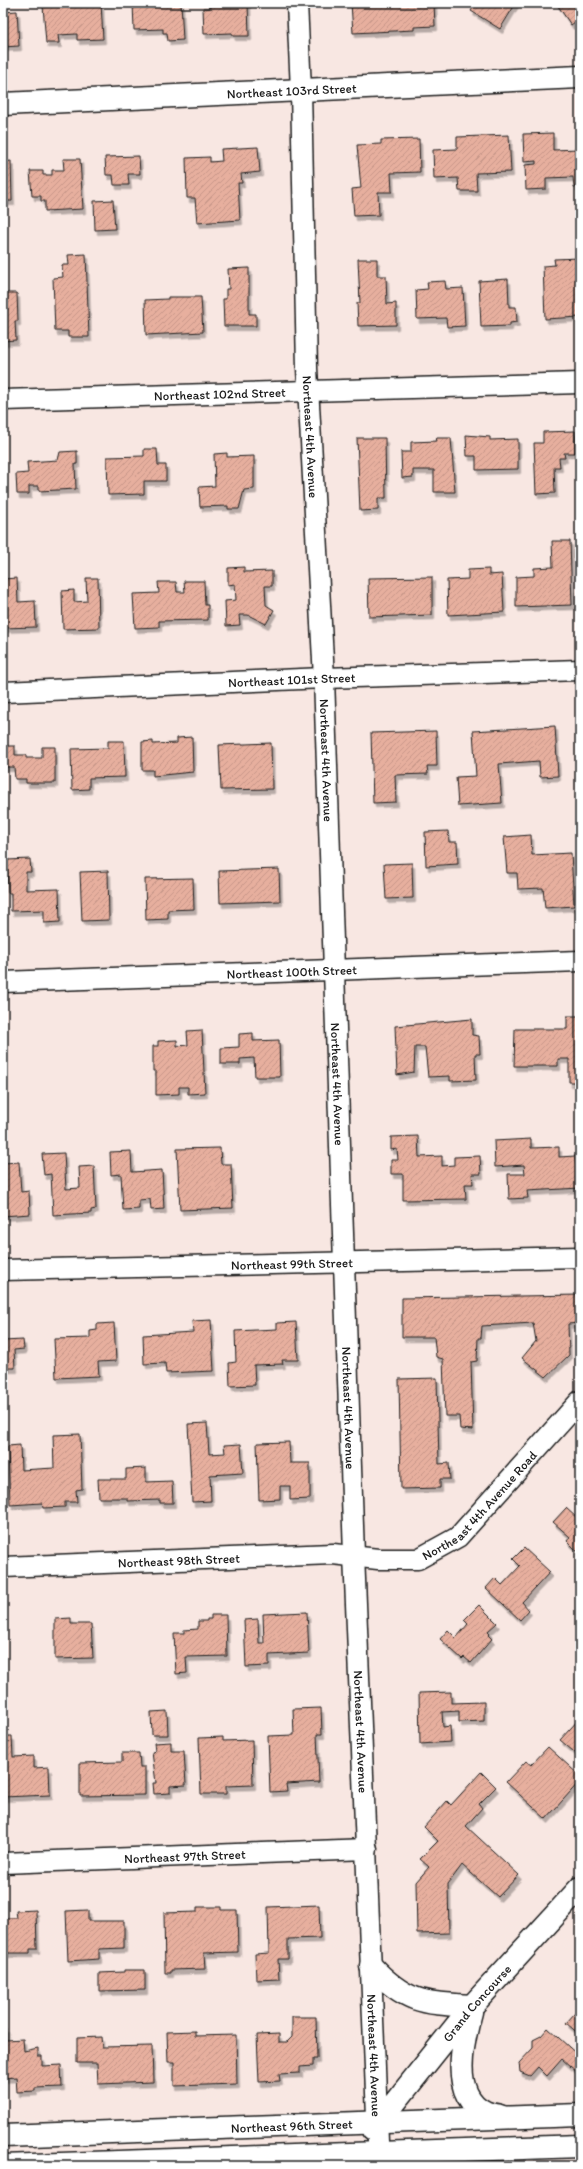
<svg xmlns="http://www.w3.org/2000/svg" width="583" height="2169" font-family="Itim,sans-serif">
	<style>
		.building { fill: url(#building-hatch); stroke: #1c1c1c; filter: url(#shadow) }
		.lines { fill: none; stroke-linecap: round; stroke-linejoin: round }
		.street-casing { stroke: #1c1c1c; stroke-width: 23 }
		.secondary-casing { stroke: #1c1c1c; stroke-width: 25 }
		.street { stroke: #fff; stroke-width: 20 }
		.secondary { stroke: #fff; stroke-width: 22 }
		.labels { text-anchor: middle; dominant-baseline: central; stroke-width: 3.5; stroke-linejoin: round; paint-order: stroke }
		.street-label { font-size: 13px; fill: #1c1c1c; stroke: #fff }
	</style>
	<defs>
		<pattern id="building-hatch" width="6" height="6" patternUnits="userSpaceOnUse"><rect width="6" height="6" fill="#e7af9e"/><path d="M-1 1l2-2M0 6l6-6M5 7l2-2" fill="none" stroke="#c69688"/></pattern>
		<filter id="shadow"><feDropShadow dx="2.5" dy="4.5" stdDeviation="0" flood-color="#0004"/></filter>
	</defs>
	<rect width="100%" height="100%" fill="#f8e7e2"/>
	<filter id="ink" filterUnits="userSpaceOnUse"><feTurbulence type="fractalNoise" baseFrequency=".025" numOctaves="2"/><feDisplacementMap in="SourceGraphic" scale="8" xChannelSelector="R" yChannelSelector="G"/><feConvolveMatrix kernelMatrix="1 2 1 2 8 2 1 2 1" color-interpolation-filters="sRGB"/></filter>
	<g filter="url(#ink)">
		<g class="building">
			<polygon points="58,3 101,3 103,39 77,40 77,34 58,35 59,43 46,43 43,6 58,5"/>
			<polygon points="133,3 181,3 183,40 168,41 167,33 163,33 163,29 134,30"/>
			<polygon points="210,3 248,3 249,36 233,36 232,33 204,34 203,8 210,8"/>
			<polygon points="351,3 434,3 435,26 414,27 414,30 353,33"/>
			<polygon points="476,3 516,3 500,29 471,11"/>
			<polygon points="556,3 580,3 580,18 571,25"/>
			<polygon points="17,11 19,46 3,47 3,12"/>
			<polygon points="553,133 553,150 578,149 580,187 574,187 573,177 546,178 546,189 526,190 525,165 536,164 536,161 524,162 523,134"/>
			<polygon points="509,135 511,172 476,173 477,191 459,191 458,178 434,179 433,150 457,149 457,137"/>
			<polygon points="419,139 420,172 391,173 392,192 378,192 379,215 354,216 352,189 361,188 357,145 381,144 381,140"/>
			<polygon points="258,147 260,172 241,174 242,183 238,183 240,220 197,223 195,198 187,198 186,158 210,157 210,162 222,161 221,149"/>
			<polygon points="139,156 140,174 128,174 129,185 114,185 113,175 106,175 105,157"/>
			<polygon points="63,159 80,159 83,209 45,211 45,201 41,201 41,196 32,196 30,171 43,171 43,175 52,175 52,170 64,170"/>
			<polygon points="11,161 12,201 3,201 3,162"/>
			<polygon points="113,200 115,229 95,230 94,201"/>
			<polygon points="86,254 89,337 68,337 68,331 55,331 53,278 63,277 62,265 69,265 68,255"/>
			<polygon points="580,258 580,317 545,319 543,266 555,265 554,259"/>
			<polygon points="358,259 377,259 377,276 386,276 387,304 396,303 396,325 358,326 357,303 360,303"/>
			<polygon points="249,268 249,314 256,314 256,326 224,326 223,299 226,299 226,289 229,289 228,269"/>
			<polygon points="508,279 509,307 516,307 517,322 510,323 510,326 481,327 479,281"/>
			<polygon points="445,281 446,289 463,288 465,326 447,327 446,318 417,319 416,290 428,289 427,282"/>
			<polygon points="3,293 17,293 18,321 15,321 16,340 3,341"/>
			<polygon points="168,297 201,297 203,332 146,335 145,300 168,299"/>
			<polygon points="575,431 575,453 564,453 565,458 559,458 560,467 554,467 555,493 536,494 534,443 543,443 543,432"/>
			<polygon points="466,435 490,437 490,440 518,439 518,469 476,470 476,456 467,456"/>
			<polygon points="357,438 385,438 386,498 378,498 378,510 360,511"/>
			<polygon points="436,438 451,438 455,492 434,492 434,470 413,470 413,477 402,478 401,452 411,452 411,442 437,441"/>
			<polygon points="144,449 157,449 158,465 166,465 166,481 144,481 144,494 108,495 107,457 144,456"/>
			<polygon points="77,451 77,464 75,464 76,489 39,491 39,486 29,486 29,494 17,494 16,474 28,473 27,462 58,460 60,452"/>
			<polygon points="227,453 227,457 254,456 254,489 244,490 239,509 228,509 228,506 200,507 199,487 215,486 214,454"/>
			<polygon points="552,541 570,541 572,605 516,607 516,577 534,576 534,568 553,567"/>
			<polygon points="244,567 244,572 272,571 272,586 265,586 266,605 274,610 266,624 248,615 239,615 240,625 226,626 225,601 236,600 235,584 228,585 228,568"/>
			<polygon points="489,569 489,575 502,574 504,612 448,615 447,580 468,579 468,570"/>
			<polygon points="432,577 432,615 369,617 368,578"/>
			<polygon points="17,578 18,602 35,601 36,627 3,628 3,579"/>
			<polygon points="86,578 98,578 99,628 63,629 62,591 74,590 74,602 87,601"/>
			<polygon points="184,581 204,581 205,605 208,605 208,620 159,621 159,627 135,628 133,594 159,593 158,582 176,582 177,592 185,592"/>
			<polygon points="555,726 558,776 540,777 539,761 499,764 502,803 458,806 456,777 476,776 473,731"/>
			<polygon points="436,731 437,766 427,766 428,774 395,775 396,802 373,803 371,733"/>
			<polygon points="192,737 193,772 153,776 153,770 142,770 142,742 153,741 153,744 177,743 177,738"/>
			<polygon points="108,741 124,741 125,777 89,778 89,789 72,790 71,749 108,748"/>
			<polygon points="271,743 272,789 221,790 219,745"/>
			<polygon points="4,746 15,746 15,755 26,755 26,758 42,758 42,747 55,747 55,783 26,783 26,779 15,779 14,767 4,767"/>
			<polygon points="448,831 449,842 457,842 458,864 426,866 425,832"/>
			<polygon points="531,835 532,855 571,853 574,906 545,908 543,888 518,889 517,873 507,873 504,837"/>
			<polygon points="30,859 31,872 26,872 26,890 59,889 60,922 44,923 44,910 11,911 11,893 8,893 7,860"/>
			<polygon points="412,863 413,898 386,899 384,864"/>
			<polygon points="279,869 280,901 220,903 219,871"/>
			<polygon points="108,871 109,920 82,921 80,872"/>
			<polygon points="193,878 194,909 168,910 168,919 146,920 145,879"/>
			<polygon points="567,1016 580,1016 580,1082 569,1082 569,1059 558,1059 558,1066 514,1066 515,1029 567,1029"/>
			<polygon points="472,1019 472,1035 479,1036 480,1054 475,1054 476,1080 450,1081 450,1076 428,1077 425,1047 415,1047 414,1072 397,1075 395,1026"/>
			<polygon points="202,1030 205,1093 188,1094 188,1087 179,1087 179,1094 156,1095 156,1071 153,1071 153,1046 158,1046 158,1041 177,1040 177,1046 188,1045 187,1031"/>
			<polygon points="253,1033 253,1041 279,1040 280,1077 255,1077 254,1058 240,1059 240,1064 221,1064 221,1048 239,1047 239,1034"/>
			<polygon points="418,1136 419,1157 442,1156 442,1166 454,1165 454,1157 480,1156 481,1174 472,1174 473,1184 465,1184 466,1199 403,1200 403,1174 391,1174 391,1160 398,1160 397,1149 391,1150 391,1137"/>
			<polygon points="531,1139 531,1148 559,1147 559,1157 575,1156 576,1164 580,1164 580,1188 527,1191 528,1198 509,1199 508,1174 525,1174 524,1165 495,1167 494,1141"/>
			<polygon points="220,1148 221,1164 231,1164 233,1208 180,1210 177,1149"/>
			<polygon points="131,1151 132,1172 162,1170 164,1209 151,1210 150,1199 139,1200 139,1209 123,1210 121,1174 111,1175 110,1152"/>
			<polygon points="64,1153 66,1189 80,1188 79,1167 94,1166 96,1209 91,1210 91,1213 53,1215 51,1174 44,1175 42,1154"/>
			<polygon points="19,1162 21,1192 29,1191 30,1214 3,1216 3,1163"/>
			<polygon points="580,1295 580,1323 568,1324 569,1355 546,1377 522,1358 536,1341 533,1323 482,1326 481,1338 478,1338 477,1361 471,1362 473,1430 460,1429 459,1416 445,1416 443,1359 436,1357 434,1337 402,1337 402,1298"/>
			<polygon points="211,1320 214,1371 166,1373 165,1363 144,1364 143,1335 193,1332 192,1321"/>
			<polygon points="296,1322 298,1360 282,1360 283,1364 254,1365 255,1385 230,1386 229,1363 236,1362 235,1331 277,1329 277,1323"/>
			<polygon points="114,1323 116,1361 98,1362 99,1376 56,1378 54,1339 90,1338 90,1331 97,1330 97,1324"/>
			<polygon points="23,1340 24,1349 14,1350 15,1368 3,1368 3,1341"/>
			<polygon points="437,1378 439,1464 449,1463 450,1479 440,1479 440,1488 401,1489 399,1379"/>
			<polygon points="207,1423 209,1454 225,1453 224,1445 241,1444 243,1473 210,1475 211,1501 192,1502 188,1424"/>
			<polygon points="80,1434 82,1489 76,1490 77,1502 65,1502 65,1507 43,1508 42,1503 10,1505 8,1446 20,1445 21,1470 54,1468 53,1435"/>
			<polygon points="289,1442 290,1463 310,1463 310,1499 290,1500 290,1486 280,1486 280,1499 259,1500 257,1443"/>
			<polygon points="146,1468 146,1482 172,1481 173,1503 160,1503 160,1500 127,1501 127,1498 99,1498 98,1479 126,1479 126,1469"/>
			<polygon points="566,1508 577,1518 580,1515 580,1554 567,1541 570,1537 553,1522"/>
			<polygon points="524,1548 550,1572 522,1602 529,1610 520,1620 486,1588 495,1578 502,1585 520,1566 513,1559"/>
			<polygon points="479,1605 497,1623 488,1631 490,1633 488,1635 492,1639 471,1663 464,1657 462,1659 440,1639 448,1630 456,1638 468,1624 464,1620"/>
			<polygon points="307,1612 309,1653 269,1655 269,1666 246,1667 244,1620 258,1619 259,1643 264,1643 263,1614"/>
			<polygon points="211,1615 226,1615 227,1656 186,1657 187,1673 176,1674 174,1633 184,1633 184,1630 198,1629 198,1621 207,1621 207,1619 211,1619"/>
			<polygon points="71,1618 71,1624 91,1624 93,1658 55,1659 55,1619"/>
			<polygon points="451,1692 451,1703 484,1702 484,1721 459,1722 459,1711 442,1712 443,1727 450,1726 451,1742 420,1744 419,1693"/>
			<polygon points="321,1708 322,1734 317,1734 319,1782 286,1784 287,1791 270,1792 268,1736 294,1735 293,1709"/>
			<polygon points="167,1711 168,1735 152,1735 151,1712"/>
			<polygon points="580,1718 580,1757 560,1740"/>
			<polygon points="3,1736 12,1736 13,1757 34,1756 34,1768 49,1767 50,1795 3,1797"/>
			<polygon points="223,1737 223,1741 252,1740 253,1785 226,1786 226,1794 201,1794 199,1738"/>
			<polygon points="171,1742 171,1751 184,1751 186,1785 170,1786 170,1793 154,1794 153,1783 156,1783 152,1752 155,1751 154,1743"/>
			<polygon points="548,1747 580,1776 580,1781 546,1819 506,1782 526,1761 531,1765"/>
			<polygon points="122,1753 139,1753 140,1767 145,1767 145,1795 80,1796 80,1763 122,1762"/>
			<polygon points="481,1772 496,1787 479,1804 482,1808 466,1826 519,1875 498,1897 462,1865 448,1884 449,1933 417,1934 416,1882 429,1867 420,1859 438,1841 424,1827 447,1801 451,1805"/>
			<polygon points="319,1905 320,1938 288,1939 288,1959 278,1959 279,1979 256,1980 255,1954 269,1953 268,1907"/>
			<polygon points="197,1907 221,1907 221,1910 237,1910 238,1952 204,1953 205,1969 171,1970 171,1973 165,1973 164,1913 197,1912"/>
			<polygon points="36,1910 37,1949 30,1949 30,1953 3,1953 3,1918 17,1918 16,1911"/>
			<polygon points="88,1910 88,1921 124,1921 124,1948 99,1949 99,1959 68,1961 66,1911"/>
			<polygon points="124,1970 145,1970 145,1990 99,1991 99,1973 124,1972"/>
			<polygon points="575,2013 580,2016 580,2035 566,2023"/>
			<polygon points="292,2017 316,2017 317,2059 313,2059 313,2066 300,2067 300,2073 279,2074 280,2081 259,2082 257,2035 279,2034 279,2042 287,2042 292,2037"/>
			<polygon points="3,2028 6,2028 6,2040 23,2039 24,2051 38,2048 38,2056 42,2056 42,2066 61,2065 62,2087 35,2088 35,2091 17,2092 16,2077 3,2078"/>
			<polygon points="548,2028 580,2057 578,2073 562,2059 547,2076 538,2067 530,2076 520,2072 519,2063 533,2048 533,2040 541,2036"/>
			<polygon points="195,2031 195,2036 236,2035 237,2084 174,2086 174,2062 168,2062 167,2032"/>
			<polygon points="101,2037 102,2047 152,2046 153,2082 98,2084 97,2063 77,2063 77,2038"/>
		</g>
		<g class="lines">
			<g class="street-casing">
				<g id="street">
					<path id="s1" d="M297 3 301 90 307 368 324 678 354 1555 379 2166"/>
					<path id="s2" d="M3 400 580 383"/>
					<path id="s3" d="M3 692 324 678 580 670"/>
					<path id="s4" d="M3 982 580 961"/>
					<path id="s5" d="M3 1270 580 1257"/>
					<path id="s6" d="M3 1567 333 1554 378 1559H418L458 1537 580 1401"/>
					<path id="s7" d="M3 1863 367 1849"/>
				</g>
			</g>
			<g class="secondary-casing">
				<g id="secondary">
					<path id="s8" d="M3 104 580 77"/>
					<path d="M371 1966C406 2003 423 2003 472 2006"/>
					<path d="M471 2012C463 2041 449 2095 485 2112 489 2114 495 2115 500 2116"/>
					<path id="s9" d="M373 2130 472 2006 580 1888"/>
					<path id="s10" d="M3 2136 580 2115"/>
					<polyline points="3,2166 580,2146"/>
				</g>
			</g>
			<use href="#street" class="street"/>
			<use href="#secondary" class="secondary"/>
		</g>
	</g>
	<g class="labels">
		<g class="street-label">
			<text stroke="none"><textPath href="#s8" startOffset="289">Northeast 103rd Street</textPath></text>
			<text stroke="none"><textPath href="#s2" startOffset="217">Northeast 102nd Street</textPath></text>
			<text stroke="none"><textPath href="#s1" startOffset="434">Northeast 4th Avenue</textPath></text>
			<text stroke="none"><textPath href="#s3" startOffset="289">Northeast 101st Street</textPath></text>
			<text stroke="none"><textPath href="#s1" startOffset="758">Northeast 4th Avenue</textPath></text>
			<text stroke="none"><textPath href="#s4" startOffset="289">Northeast 100th Street</textPath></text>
			<text stroke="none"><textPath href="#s1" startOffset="1082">Northeast 4th Avenue</textPath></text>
			<text stroke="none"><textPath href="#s5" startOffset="289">Northeast 99th Street</textPath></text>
			<text stroke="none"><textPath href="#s1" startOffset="1406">Northeast 4th Avenue</textPath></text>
			<text stroke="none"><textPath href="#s6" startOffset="498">Northeast 4th Avenue Road</textPath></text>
			<text stroke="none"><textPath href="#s6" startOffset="176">Northeast 98th Street</textPath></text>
			<text stroke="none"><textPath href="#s1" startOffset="1730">Northeast 4th Avenue</textPath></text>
			<text stroke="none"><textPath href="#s7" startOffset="182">Northeast 97th Street</textPath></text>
			<text stroke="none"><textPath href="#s9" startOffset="164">Grand Concourse</textPath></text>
			<text stroke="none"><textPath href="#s1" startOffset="2054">Northeast 4th Avenue</textPath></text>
			<text stroke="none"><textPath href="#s10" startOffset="289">Northeast 96th Street</textPath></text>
		</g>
	</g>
	<rect width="583" height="2169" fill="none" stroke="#fff" stroke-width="16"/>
	<rect x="8" y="8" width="567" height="2153" fill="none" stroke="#1c1c1c" stroke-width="1.5" filter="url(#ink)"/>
</svg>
